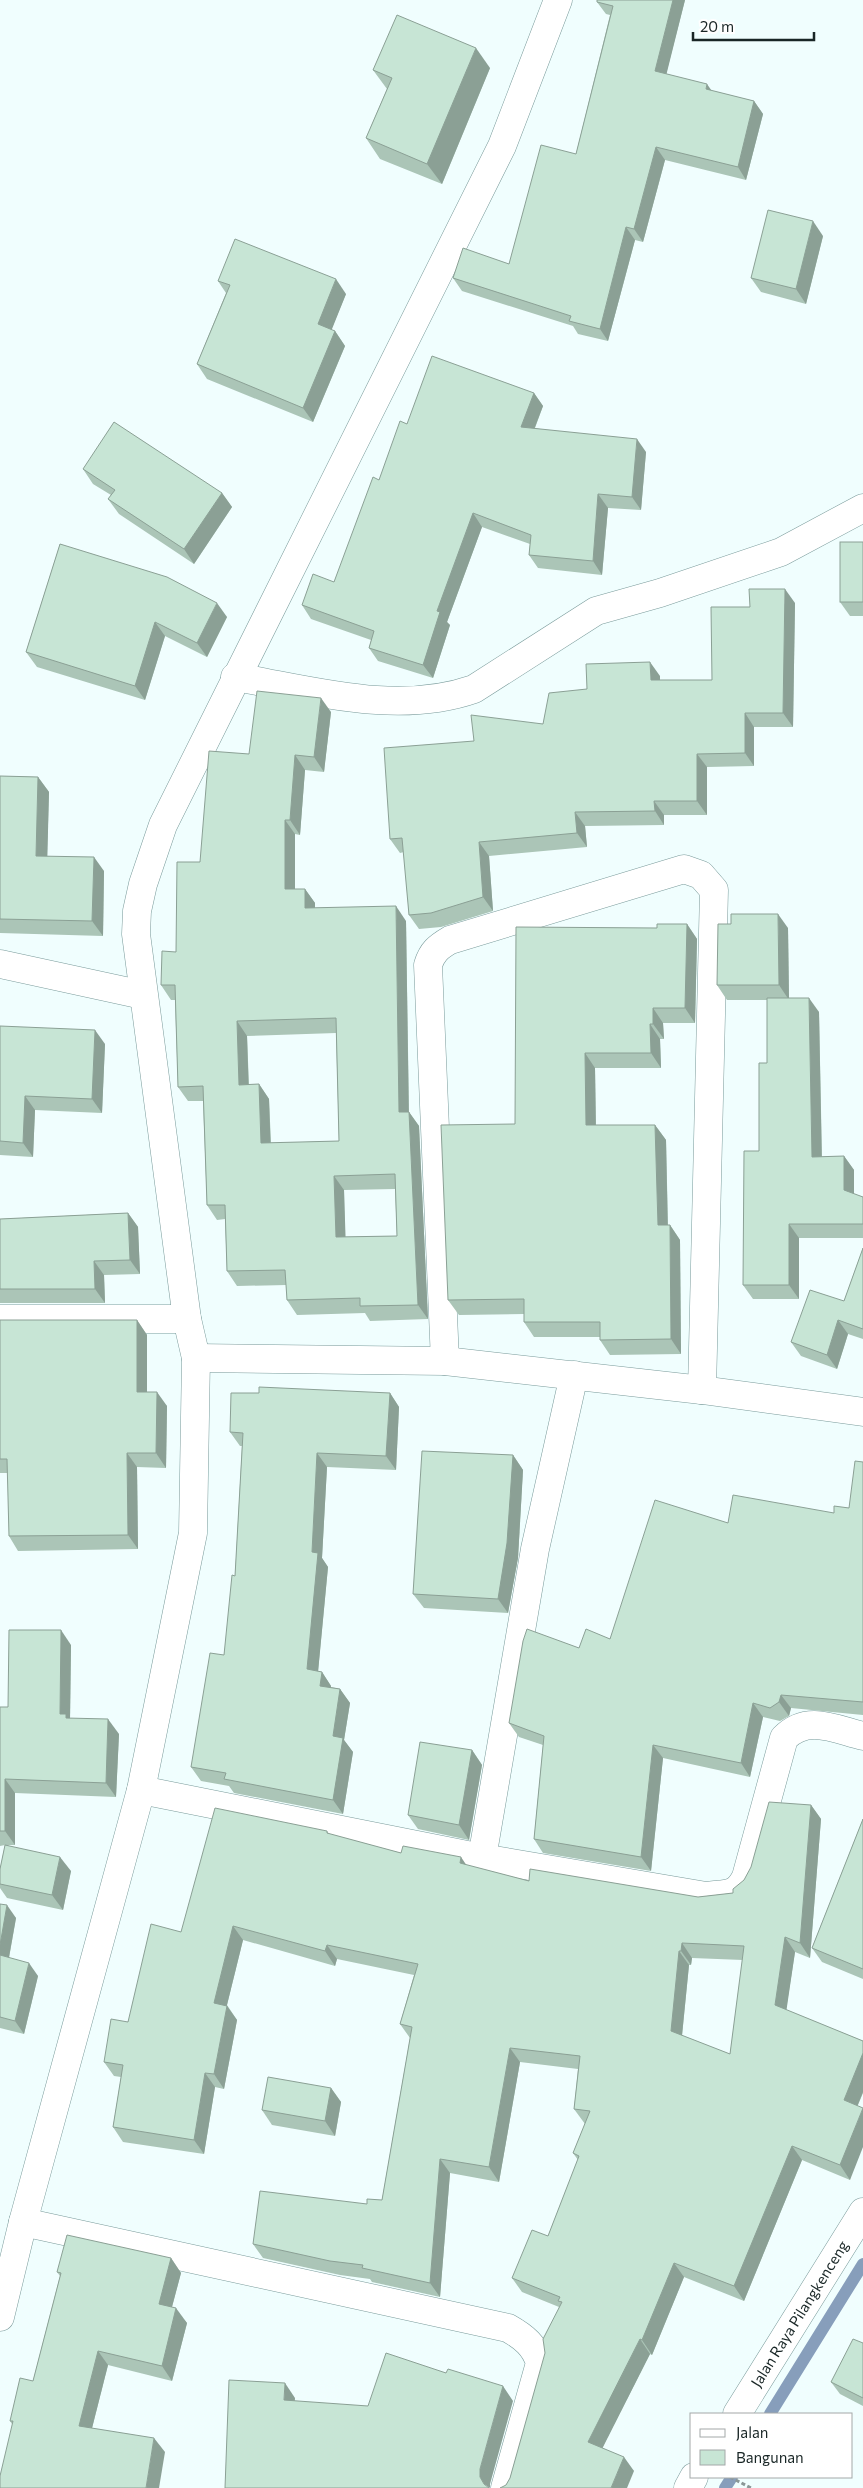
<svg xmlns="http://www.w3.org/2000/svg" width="863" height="2488" viewBox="0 0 863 2488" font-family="Commissioner,sans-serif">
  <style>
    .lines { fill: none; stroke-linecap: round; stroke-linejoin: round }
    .stream { stroke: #879ebb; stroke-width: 12 }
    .street-casing { stroke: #7a9b9b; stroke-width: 29 }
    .secondary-casing { stroke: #7a9b9b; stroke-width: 29 }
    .path { stroke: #8a9797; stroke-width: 3; stroke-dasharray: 4 2.5; stroke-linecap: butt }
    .street { stroke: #fff; stroke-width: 28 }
    .secondary { stroke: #fff; stroke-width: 28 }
    .wall { fill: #abc5b7; fill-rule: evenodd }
    .shaded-wall { fill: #8ba095 }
    .building { fill: #c7e5d5; stroke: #8ba095; fill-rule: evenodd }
    .labels { text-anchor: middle; stroke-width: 5; stroke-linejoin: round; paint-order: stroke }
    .street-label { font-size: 15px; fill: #192626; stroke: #fff }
  </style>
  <rect width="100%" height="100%" fill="#f0fefe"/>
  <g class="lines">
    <g class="stream">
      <path d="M770,2414l93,-150"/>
      <path d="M725,2488l7,-11"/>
    </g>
    <g class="street-casing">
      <g id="street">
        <path d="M235,677c77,13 162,39 239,12l122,-78 64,-18 121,-41 82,-44"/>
        <path d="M0,964l143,31"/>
        <path d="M0,1319h187"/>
        <path d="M196,1358l249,3 257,29 161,22"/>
        <path d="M445,1361l-17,-396c4,-13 10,-18 22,-25l234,-71 17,6 13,15 -12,500"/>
        <path d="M141,1790l341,68 224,38c21,-3 30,1 40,-19l38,-139c23,-24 51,-9 79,-2"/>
        <path d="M482,1858l53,-309 39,-174"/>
        <path d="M23,2222l485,106c16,9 27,18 32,35l-35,125"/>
        <path d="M0,2317l23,-95 118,-432 52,-257 3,-175 -9,-39 -51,-385 1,-23 6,-27 20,-59 339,-679 56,-146"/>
      </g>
    </g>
    <g class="secondary-casing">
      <g id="secondary">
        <path d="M737,2414l126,-202"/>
        <path d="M688,2488l6,-11"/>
      </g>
    </g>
    <path class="path" d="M730,2477l21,11"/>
    <use href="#street" class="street"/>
    <use href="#secondary" class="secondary"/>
  </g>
  <g class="wall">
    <path d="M685,0l-19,74 46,17 42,10 9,13 -17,66 -81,-20 -22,82 -8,-2 -27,101 -30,-7 -5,-8 -111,-35 -9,-13 56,-14 67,-110 34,-139 -4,-1 -9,-12z"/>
    <path d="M490,68l-48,116 -62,-25 -14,-21 21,-49 -14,-19z"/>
    <path d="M823,236l-17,68 -45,-12 -10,-14z"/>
    <path d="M218,281l128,13 -15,36 4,1 10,15 -32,76 -106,-43 -10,-15 29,-71z"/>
    <path d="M534,393l9,13 -8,22 111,24 -5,58 -33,-2 -6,67 -64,-7 -9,-13 1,-11 -48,-17 -35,95 3,3 -17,53 -55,-17 -9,-13 2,-8 -60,-21 -9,-14 32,-23 45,-102 28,-56z"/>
    <path d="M83,469l139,24 10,14 -38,57 -75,-50 -11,-15 3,-4 -18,-11z"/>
    <path d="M863,542v74h-13l-10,-14z"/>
    <path d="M60,544l167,73 -20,40 -42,-21 -20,64 -108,-33 -11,-15z"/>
    <path d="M795,603l-2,124h-39v39l-47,1v48h-43v10l-79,1 2,21 -98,9 4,55 -52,16 -22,2 -10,-14 -5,-63 -4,1 -10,-14 84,-98 69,-17 44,-35 73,-13v4h52l38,-73z"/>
    <path d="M331,712l-7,60 -19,-2 -5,65 -5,-1v55h10l10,14v5l91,13 3,191 10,14 9,193 -58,2 -5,-8 -68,2 -10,-15 -1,-15 -49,1 -10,-15 -2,-52 -8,1 -10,-15 -4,-104h-15l-10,-14 -3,-87h-4l-10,-15 15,-33 24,-90 49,-108zM336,1033l3,108 -68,2 -2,-44 -10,-15 -10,1 -2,-49zM395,1189l2,47 -52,1 -1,-47z"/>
    <path d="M0,776l38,1 11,15 -2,64 57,15 -1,65 -103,-3z"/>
    <path d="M687,924l10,15 -2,84h-32l1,16h-4l1,29h-66l1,57h59l11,15 2,85h2l10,15 1,114 -71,1 -10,-15v-3h-66l-10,-15v-8l-65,1 -11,-15 67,-176 142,-196z"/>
    <path d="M788,928l1,70 30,14 3,145 22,-1 10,14v24l9,3v41h-64v61h-46l-10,-14 16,-134 8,-88v-63h-40l-10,-15z"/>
    <path d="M0,1026l105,18 -3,69 -67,-3 -2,47 -33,-2z"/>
    <path d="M128,1213l10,14 2,47 -36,1 1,28h-105v-84z"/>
    <path d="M863,1248v91l-15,-5 -11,35 -36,-13 -10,-14 53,-41z"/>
    <path d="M0,1320h137l10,15v57l20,14 -1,62 -29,-1 1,82 -120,2 -9,-15 -1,-63h-8z"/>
    <path d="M390,1393l9,14 -3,63 -69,-3 -5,91 6,9 -10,104 4,1 9,14v1l9,2 10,14 -6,37 9,12 -10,62 -109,-21 -5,-7 -28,-5 -10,-14 33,-112 11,-79 7,-130h-2l-10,-14z"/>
    <path d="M513,1455l10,15 -5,88 -10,55 -84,-5 -11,-14z"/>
    <path d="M863,1462v253l-72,-7 -2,8 -9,5 -17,-4 -13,60 -87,-19 -12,113 -108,-18 -9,-14 9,-94 -24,-8 -10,-14 70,-75 31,-9 118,-116 106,-10 15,-5z"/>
    <path d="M71,1645l-1,73 49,16 -3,63 -101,-4v52h-8l64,26 -8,39 -56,-12 -7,-10v-19l5,-24 -5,1v-139h8z"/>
    <path d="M472,1750l10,15 -13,75 -51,-11 -10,-14z"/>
    <path d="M811,1805l10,14 -11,139 -15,-6 -9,58 77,31v52l-5,12 -8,75 -48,-20 -58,141 -60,-24 -32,78 -2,-1 -48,94 32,23 -128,14 4,-7 49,-171 -37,-15 -10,-14 36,-42 30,-76 -5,-7 12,-29 -11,-15 4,-40 -58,-7 -21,120 -49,-9 -10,124 -68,-15 -2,-3 -30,-4 -77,-17 -10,-14 114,-40 15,-4 28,-162 -10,-14 14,-49 -77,-16 -2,7 -92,-26 -16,65 10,15 -13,69 -9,-2 -11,67 -81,-12 -10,-15 8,-50 -7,-1 -10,-14 77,-130 146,-101 2,3 72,19 65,12 63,16 169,16 35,-4zM692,1958l51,2 -13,94 -48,-18 7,-71h2z"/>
    <path d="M863,1819v160l-41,-17 -10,-14z"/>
    <path d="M0,1904l16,14 -7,40 29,18 -14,58 -24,-6z"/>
    <path d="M331,2088l10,14 -6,34 -63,-11 -10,-15z"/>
    <path d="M171,2258l10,15 -9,34 15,16 -15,58 -64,-16 -16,63 73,24 -153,-28 -2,-3 23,-40 27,-105 -3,-4z"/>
    <path d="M863,2343v63l-23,-12 -9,-12z"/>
  </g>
  <g class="shaded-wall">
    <path d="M673,0h12l-21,84 -9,-13z"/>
    <path d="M476,48l14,20 -48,116 -15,-20z"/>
    <path d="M707,84l9,13 -10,-8z"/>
    <path d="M754,101l9,13 -17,66 -8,-13z"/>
    <path d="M656,147l9,13 -22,82 -9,-13z"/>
    <path d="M813,221l10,15 -17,68 -10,-15z"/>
    <path d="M626,227l9,13 -27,101 -8,-12z"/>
    <path d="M336,279l10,15 -18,45 -10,-15z"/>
    <path d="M335,331l10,15 -32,76 -10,-14z"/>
    <path d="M534,393l9,13 -13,34 -9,-13z"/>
    <path d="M637,439l9,13 -5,58 -9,-13z"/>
    <path d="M222,493l10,14 -38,57 -10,-15z"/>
    <path d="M598,494l10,14 -6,67 -9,-14z"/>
    <path d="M473,513l9,14 -35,95 3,3 -17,53 -10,-13 14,-54z"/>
    <path d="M785,589l10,14 -2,124 -10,-14z"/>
    <path d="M217,603l10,14 -20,40 -10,-14z"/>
    <path d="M155,622l10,14 -20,64 -10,-14z"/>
    <path d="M650,662l10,14v18l-9,-14z"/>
    <path d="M321,698l10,14 -7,60 -10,-15z"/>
    <path d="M745,713l9,14v39l-9,-13z"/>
    <path d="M697,754l10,13v48l-10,-14z"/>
    <path d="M295,755l10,15 -5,65 -10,-15z"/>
    <path d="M38,777l11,15 -2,78 -11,-14z"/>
    <path d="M654,801l10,14v10l-9,-14z"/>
    <path d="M575,812l10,14 2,21 -10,-14z"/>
    <path d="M285,820l10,14v69l-10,-14z"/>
    <path d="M479,842l10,14 4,55 -10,-14z"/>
    <path d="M94,857l10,14 -1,65 -11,-15z"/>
    <path d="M305,889l10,14v20l-10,-15z"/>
    <path d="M396,906l10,15 3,206 -10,-15z"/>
    <path d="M778,914l10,14 1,72 -10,-15z"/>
    <path d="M687,924l10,15 -2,84 -10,-15z"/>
    <path d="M809,998l10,14 3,159 -10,-14z"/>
    <path d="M653,1008l10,15 1,16 -11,-15z"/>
    <path d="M237,1021l10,15 2,63 -10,-14z"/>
    <path d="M650,1024l10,15 1,29 -10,-15z"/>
    <path d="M95,1030l10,14 -3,69 -10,-14z"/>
    <path d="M585,1053l10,15 1,72 -10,-15z"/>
    <path d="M259,1084l10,15 2,58 -10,-14z"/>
    <path d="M25,1096l10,14 -2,47 -10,-14z"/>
    <path d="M409,1112l10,14 9,193 -10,-14z"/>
    <path d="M655,1125l11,15 2,100 -10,-15z"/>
    <path d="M844,1156l10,14v34l-10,-14z"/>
    <path d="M334,1176l10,14 2,61 -10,-14z"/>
    <path d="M128,1213l10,14 2,47 -10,-14z"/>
    <path d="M789,1224l10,14v61l-10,-14z"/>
    <path d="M670,1225l10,15 1,114 -10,-15z"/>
    <path d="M94,1261l10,14 1,28 -10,-14z"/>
    <path d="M137,1320l10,15v71l-10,-14z"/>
    <path d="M838,1320l10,14 -11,35 -10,-14z"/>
    <path d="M157,1392l10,14 -1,62 -10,-15z"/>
    <path d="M390,1393l9,14 -3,63 -10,-14z"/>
    <path d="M127,1453l10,14 1,82 -10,-14z"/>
    <path d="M317,1453l10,14 -5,91 6,9 -11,116 -10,-14 5,-117z"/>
    <path d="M513,1455l10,15 -5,88 -10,55 -10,-14z"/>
    <path d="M61,1630l10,15 -1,75 -10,-6z"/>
    <path d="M322,1672l9,14 -2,14 -9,-14z"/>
    <path d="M340,1689l10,14 -6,37 9,12 -10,62 -10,-14v-64z"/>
    <path d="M781,1695l10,13 -2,8 -10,-14z"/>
    <path d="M753,1703l10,14 -13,60 -9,-14z"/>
    <path d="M108,1719l11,15 -3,63 -10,-14z"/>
    <path d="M653,1745l10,13 -12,113 -10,-14z"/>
    <path d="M472,1750l10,15 -13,75 -10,-15z"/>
    <path d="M5,1779l10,14v52l-10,-14z"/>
    <path d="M811,1805l10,14 -11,139 -10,-15z"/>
    <path d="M60,1857l11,14 -8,39 -11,-15z"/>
    <path d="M461,1857l10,15 -11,-9z"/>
    <path d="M7,1905l9,13 -9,50 -7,-10v-13z"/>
    <path d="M233,1926l10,14 -19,77 -10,-14z"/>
    <path d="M785,1937l10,15 -10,68 -10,-15z"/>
    <path d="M682,1943l10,15 -1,7 -10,-14z"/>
    <path d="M327,1945l10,14 -2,7 -10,-15z"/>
    <path d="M679,1951l10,14 -8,80 -10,-14z"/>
    <path d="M29,1963l9,13 -14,58 -9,-13z"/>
    <path d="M227,2006l10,14 -13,69 -10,-15z"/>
    <path d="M510,2048l10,14 -21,120 -10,-15z"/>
    <path d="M863,2053v39l-9,22 -10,-14z"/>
    <path d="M205,2073l10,14 -11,67 -10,-14z"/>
    <path d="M331,2088l10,14 -6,34 -10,-15z"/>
    <path d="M863,2108v39l-13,33 -10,-15z"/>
    <path d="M792,2146l10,14 -58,141 -10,-15z"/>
    <path d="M440,2159l10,14 -10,124 -10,-14z"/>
    <path d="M171,2258l10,15 -12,45 -10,-14z"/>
    <path d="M674,2263l10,14 -32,78 -10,-15z"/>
    <path d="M176,2308l11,15 -15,58 -10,-15z"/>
    <path d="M640,2339l10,15 -52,103 -10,-15z"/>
    <path d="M98,2351l10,14 -19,75 -10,-14z"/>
    <path d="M285,2383l10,15 -1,17 -10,-15z"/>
    <path d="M503,2386l10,15 -23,83v4l-6,-4 -4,-7v-8z"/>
    <path d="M154,2438l11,14 -6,36h-13z"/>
    <path d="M624,2457l10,14 -7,17h-16z"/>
  </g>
  <g class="building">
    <path d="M597,0h76l-18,71 52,13 -1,5 48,12 -16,66 -82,-20 -22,82 -8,-2 -26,102 -31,-8 2,-5 -118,-38 10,-30 46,16 32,-119 35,9 37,-148 -16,-4z"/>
    <path d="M397,15l79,33 -49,116 -61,-26 26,-60 -19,-8z"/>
    <path d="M768,210l45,11 -17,68 -45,-11z"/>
    <path d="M235,239l101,40 -18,45 17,7 -32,77 -106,-44 33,-79 -12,-4z"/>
    <path d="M432,356l102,37 -13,34 116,12 -5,58 -34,-3 -5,67 -64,-6 2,-20 -58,-22 -36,98 3,1 -17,53 -54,-17 5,-17 -72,-26 11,-31 21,8 39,-105 6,3 21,-59 7,3z"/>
    <path d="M114,422l108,71 -38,56 -76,-50 7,-9 -32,-21z"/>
    <rect x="840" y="542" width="23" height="60"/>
    <path d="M60,544l107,33 50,26 -20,40 -42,-21 -20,64 -109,-34z"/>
    <path d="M749,589h36l-2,124h-38v40l-48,1v47h-43l1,10 -80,1 2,21 -98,9 4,55 -52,16 -22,2 -7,-77 -12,1 -6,-91 90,-7 -3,-26 72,9 6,-31 38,-4 -1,-25 64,-2 1,18h61l-1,-73h39z"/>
    <path d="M257,691l64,7 -7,59 -19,-2 -5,65h-5v69h20v19l91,-2 3,206h10l9,193 -58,1v-8l-73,2 -2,-30 -58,1 -2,-66h-18l-4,-119 -25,1 -3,-102h-14l1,-34 14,1 1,-90h23l9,-111 40,3zM336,1018l3,123 -78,2 -2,-59 -20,1 -2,-64zM395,1174l2,62 -61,1 -2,-61z"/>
    <path d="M0,776l38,1 -2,79 58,1 -2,64 -92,-2z"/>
    <path d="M731,914h47l1,71h-62l1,-61h13z"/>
    <path d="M657,924h30l-2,84h-32v16h-3l1,29h-66l1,72h69l3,100h12l1,114 -71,1v-18h-76v-23l-76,1 -7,-175 74,-1 1,-197 141,1z"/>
    <path d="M767,998h42l3,159 32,-1v34l19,7v27h-74v61h-46l1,-134h15v-88h8z"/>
    <path d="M0,1026l95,4 -3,69 -67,-3 -2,47 -23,-2z"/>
    <path d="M128,1213l2,47 -36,1 1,28h-95v-70z"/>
    <path d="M863,1248v81l-25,-9 -11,35 -36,-13 19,-52 34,11z"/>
    <path d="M0,1320h137v72h20l-1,61h-29l1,82 -119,1 -2,-77h-7z"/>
    <path d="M259,1387l131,6 -4,63 -69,-3 -5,99 6,1 -11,116 15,3 -2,14 20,3 -7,47 10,2 -10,62 -109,-21 2,-6 -35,-6 19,-114 14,2 8,-80 3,1 8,-143 -13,-1 1,-39h28z"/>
    <path d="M422,1451l91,4 -6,88 -9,56 -85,-5z"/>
    <path d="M855,1461l8,1v240l-82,-7 -2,7 -9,6 -17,-5 -12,60 -88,-18 -12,112 -107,-18 10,-103 -35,-13 14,-82 4,-12 52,19 7,-19 24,10 45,-139 73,23 5,-28 101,18v-7l15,2z"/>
    <path d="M9,1630h52l-1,84h6v4l42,1 -2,64 -101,-4v52h-5v-124h8z"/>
    <path d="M420,1742l52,8 -13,75 -51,-10z"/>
    <path d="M769,1802l42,3 -11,138 -15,-6 -10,68 88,36v12l-19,47 19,8 -23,57 -48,-19 -58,140 -60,-23 -32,77 -2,-1 -52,103 36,15 -13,31h-111l6,-3 4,-7 35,-125 -2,-14 19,-37 -4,-1 2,-4 -48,-19 20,-48 16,6 31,-80 -6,-3 17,-42 -16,-2 6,-53 -70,-8 -21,119 -49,-8 -10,124 -68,-15 1,-3 -33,-4 -77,-17 7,-53 107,13v-5l15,1 30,-173 -12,-3 18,-60 -91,-19 -2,6 -92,-25 -19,77 13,3 -13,68 -9,-1 -11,67 -81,-13 10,-62 -19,-3 7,-43 17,3 23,-98 30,8 34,-124 112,23v2l74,20 2,-7 58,11 -1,6 69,18 1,-12 168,28 35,-4v-4l11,-9 7,-13zM682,1943l62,3 -14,108 -59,-23 8,-80h2z"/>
    <path d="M863,1819v150l-51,-21z"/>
    <path d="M5,1845l55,12 -8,38 -52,-11v-15z"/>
    <path d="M0,1904l7,1 -7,40z"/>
    <path d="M0,1955l29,8 -14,58 -15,-4z"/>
    <path d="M268,2077l63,11 -6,33 -63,-11z"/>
    <path d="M67,2235l104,23 -12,46 17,4 -14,58 -64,-15 -19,75 75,12 -8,50h-146v-12l13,-55h-3l10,-43 13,3 28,-108 -4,-1z"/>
    <path d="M853,2339l10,4v55l-32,-16z"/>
    <path d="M386,2353l60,20 2,-4 55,17 -23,83v8l4,7 5,4h-264l4,-108 56,3 -1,17 84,6z"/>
  </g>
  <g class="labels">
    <g class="street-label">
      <text transform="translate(800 2314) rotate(-58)" y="5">Jalan Raya Pilangkenceng</text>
    </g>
  </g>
  <rect x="690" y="2413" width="162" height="65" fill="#ffffff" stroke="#a3a8a8"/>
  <rect x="700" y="2429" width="25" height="8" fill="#ffffff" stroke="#a3a8a8"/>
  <text x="736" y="2438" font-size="15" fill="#192626">Jalan</text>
  <rect x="700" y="2450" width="25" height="15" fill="#c7e5d5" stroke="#a3a8a8"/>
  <text x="736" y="2463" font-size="15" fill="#192626">Bangunan</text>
  <path d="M693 32v8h121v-8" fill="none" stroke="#192626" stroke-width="2.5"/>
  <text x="700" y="32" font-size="15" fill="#192626" stroke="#ffffff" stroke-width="4" paint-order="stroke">20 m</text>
</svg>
